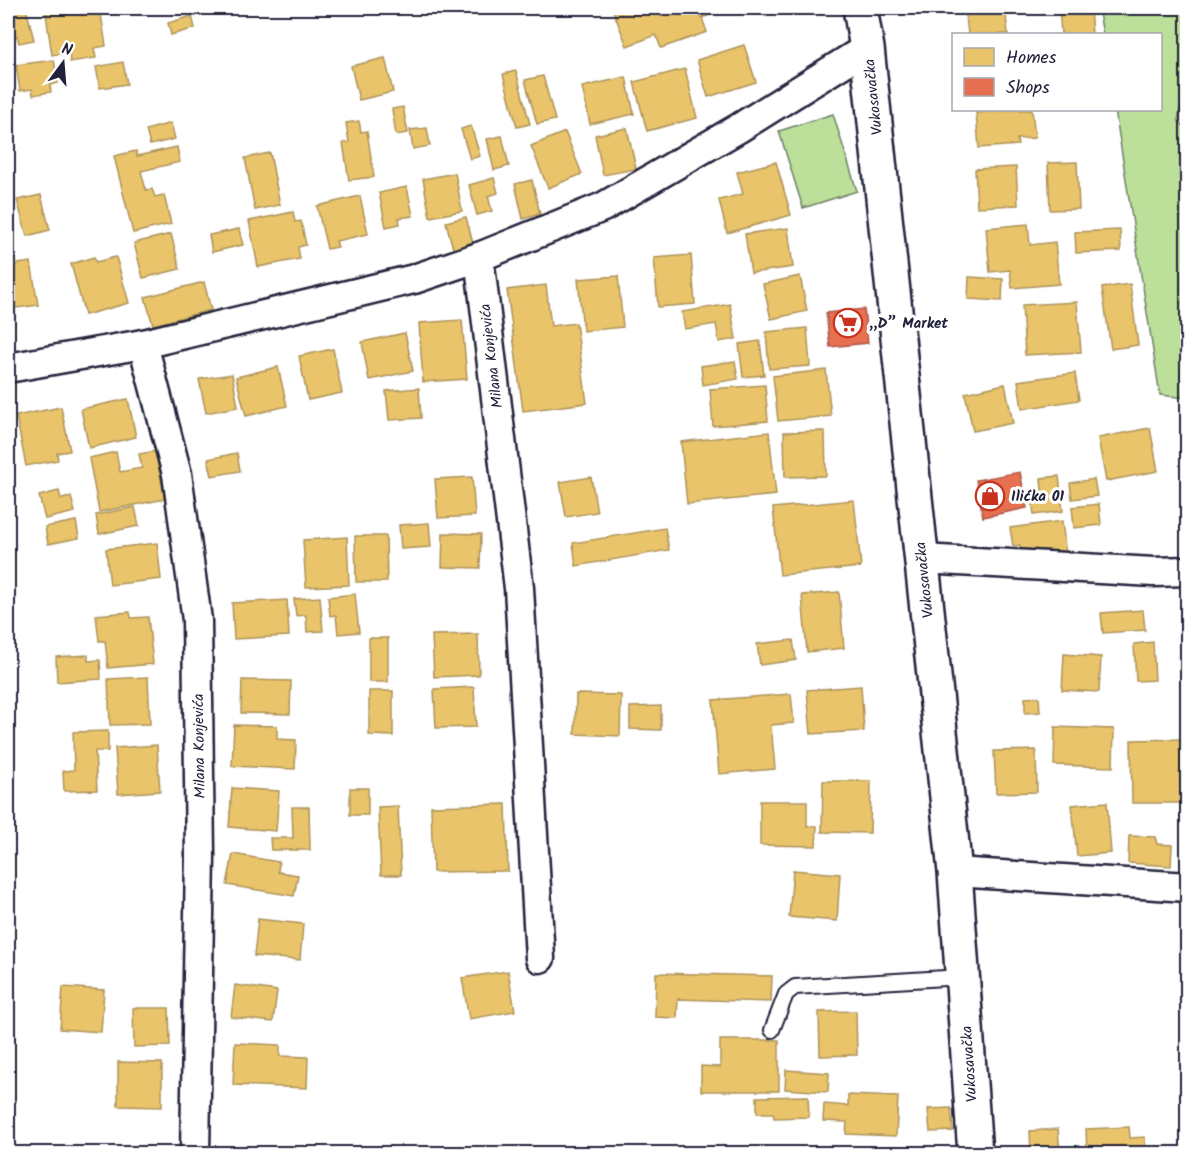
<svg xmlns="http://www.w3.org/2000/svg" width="1195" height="1161" viewBox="0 0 1195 1161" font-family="Kalam,sans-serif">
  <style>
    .built { fill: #f3e6db }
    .green { fill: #bcdf99; stroke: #6f806a; stroke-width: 1.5 }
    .homes { fill: #e9c46a; stroke: #ad935c; stroke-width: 1.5 }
    .shops { fill: #e76f51; stroke: #ac584a; stroke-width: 1.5 }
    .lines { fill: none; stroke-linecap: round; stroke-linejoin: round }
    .service-casing { stroke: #22223b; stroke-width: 18 }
    .minor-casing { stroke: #22223b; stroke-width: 33 }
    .secondary-casing { stroke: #22223b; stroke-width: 38 }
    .service { stroke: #fff; stroke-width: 14 }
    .minor { stroke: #fff; stroke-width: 28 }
    .secondary { stroke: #fff; stroke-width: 33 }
    .labels { text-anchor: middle; stroke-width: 6; stroke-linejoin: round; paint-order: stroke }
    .street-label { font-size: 15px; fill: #22223b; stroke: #fff }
    .poi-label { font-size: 15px; font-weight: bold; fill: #22223b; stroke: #fff; text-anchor: start }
  </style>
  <rect width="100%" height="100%" fill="#fff"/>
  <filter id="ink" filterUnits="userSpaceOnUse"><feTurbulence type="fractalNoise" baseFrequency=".0167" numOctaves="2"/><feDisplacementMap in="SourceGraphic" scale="12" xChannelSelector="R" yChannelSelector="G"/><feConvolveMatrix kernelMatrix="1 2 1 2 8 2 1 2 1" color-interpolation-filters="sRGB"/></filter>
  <g filter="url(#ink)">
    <path class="built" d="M1187,80v51l-9,-10z"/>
    <g class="green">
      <path d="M1098,8h89v72l-9,40 10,11 -1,267 -27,-3 -45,-285h45v-76h-57z"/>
      <path d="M833,114l24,77 -54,17 -24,-77z"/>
    </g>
    <g class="homes">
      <path d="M8,8h18l8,32 -15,3 -2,-7 -9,2z"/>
      <path d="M45,8h55l6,38 -12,2 2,10 -26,4 -1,-10 -17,3z"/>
      <path d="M612,8h96l2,7 -8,3 5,14 -46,16 -5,-13 -29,11z"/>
      <path d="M965,8h40l3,26h-40z"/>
      <path d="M1059,8h31l2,26h-31z"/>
      <path d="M192,16l3,12 -24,7 -3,-12z"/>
      <path d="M744,45l12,37 -48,15 -11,-37z"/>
      <path d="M385,58l8,34 -34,8 -8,-34z"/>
      <path d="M54,60l4,23 -8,2 1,7 -18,3 -1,-6 -12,2 -4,-26z"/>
      <path d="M123,62l4,22 -27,4 -4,-21z"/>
      <path d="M685,69l12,49 -50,13 -13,-49z"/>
      <path d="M516,71l14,53 -13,3 -14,-53z"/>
      <path d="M543,76l12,44 -18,4 -12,-44z"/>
      <path d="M626,77l8,37 -44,10 -8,-37z"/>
      <path d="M403,107l5,26 -12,2 -4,-26z"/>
      <path d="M1010,110h22l3,28 -18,1 1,6 -39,3 -3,-35z"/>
      <path d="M359,121l2,11 6,-1 7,46 -25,3 -6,-37 6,-1 -3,-19z"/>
      <path d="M171,123l4,16 -25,6 -4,-15z"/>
      <path d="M471,126l9,30 -10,3 -9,-30z"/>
      <path d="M427,128l3,18 -17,3 -3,-19z"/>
      <path d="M627,128l9,41 -33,6 -8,-40z"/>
      <path d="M565,132l17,42 -34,14 -17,-42z"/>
      <path d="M502,136l7,30 -15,4 -7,-31z"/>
      <path d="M177,147l3,15 -39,9 5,19 6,-1 3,8 9,-2 7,29 -38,9 -19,-77 22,-5 1,5z"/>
      <path d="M270,153l10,52 -25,5 -10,-52z"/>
      <path d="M776,162l15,53 -64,18 -8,-33 24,-6 -6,-22z"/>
      <path d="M1077,162l2,47 -29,1 -2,-47z"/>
      <path d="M1016,167l2,38 -41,2 -2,-38z"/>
      <path d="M455,173l7,38 -32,6 -7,-38z"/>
      <path d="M494,178l4,15 -10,3 4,15 -15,4 -8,-30z"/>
      <path d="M532,180l8,34 -17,5 -8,-35z"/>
      <path d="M407,187l6,29 -14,2 1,6 -14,3 -7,-34z"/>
      <path d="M41,195l9,35 -23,6 -10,-36z"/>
      <path d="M360,196l8,38 -32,7 2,6 -11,2 -10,-43z"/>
      <path d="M293,212l2,10 6,-1 5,24 -8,2 2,12 -42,8 -9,-46z"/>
      <path d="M466,217l9,34 -20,5 -9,-34z"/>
      <path d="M1028,224l2,21 25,-3 4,42 -47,4 -2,-18 -20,2 -4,-44z"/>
      <path d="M788,228l5,39 -42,6 -6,-39z"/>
      <path d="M239,229l4,16 -31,7 -3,-17z"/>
      <path d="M1120,230l1,21 -45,2 -1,-21z"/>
      <path d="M171,234l9,35 -37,9 -9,-35z"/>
      <path d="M691,255l4,49 -37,3 -4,-49z"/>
      <path d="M8,257l2,8 21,-3 7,43 -30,4z"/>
      <path d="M94,257l2,5 20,-5 13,46 -44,12 -14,-51z"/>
      <path d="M618,276l5,51 -40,4 -5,-52z"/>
      <path d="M800,276l7,35 -36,8 -8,-35z"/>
      <path d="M969,277l34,2 -1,22 -34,-2z"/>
      <path d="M204,282l7,28 -58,15 -8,-28z"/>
      <path d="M1130,284l8,61 -27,4 -9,-61z"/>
      <path d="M546,285l5,41 25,-3 11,80 -64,8 -16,-121z"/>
      <path d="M1077,302l4,50 -56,3 -3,-50z"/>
      <path d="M730,304l6,35 -17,3 -3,-18 -31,5 -3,-17z"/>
      <path d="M462,320l5,59 -44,3 -4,-59z"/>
      <path d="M807,328l3,38 -41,3 -3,-37z"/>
      <path d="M405,333l8,38 -44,9 -7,-38z"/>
      <path d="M760,341l4,34 -21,2 -4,-33z"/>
      <path d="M333,349l9,44 -34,7 -9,-44z"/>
      <path d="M735,361l3,18 -35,6 -2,-19z"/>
      <path d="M278,367l9,39 -41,10 -10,-39z"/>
      <path d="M826,370l5,46 -53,5 -5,-45z"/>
      <path d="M1075,373l4,27 -57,9 -4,-28z"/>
      <path d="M232,374l6,33 -32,6 -7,-34z"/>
      <path d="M1005,384l8,39 -40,8 -8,-38z"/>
      <path d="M765,385l3,36 -55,5 -3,-37z"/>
      <path d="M419,388l2,30 -32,2 -3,-29z"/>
      <path d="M128,399l8,38 -47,11 -8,-39z"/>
      <path d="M61,407l9,44 -13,2 1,7 -32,6 -10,-50z"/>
      <path d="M1150,428l8,43 -52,10 -8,-43z"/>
      <path d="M825,431l1,45 -41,1 -1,-45z"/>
      <path d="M769,432l7,63 -89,9 -6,-62z"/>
      <path d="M155,451l10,48 -66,13 -10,-54 27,-6 4,20 22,-4 -3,-14z"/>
      <path d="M237,453l3,18 -28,5 -4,-17z"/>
      <path d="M1059,476l4,35 -29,4 -3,-24 11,-1 -1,-12z"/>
      <path d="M472,477l3,39 -37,2 -3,-39z"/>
      <path d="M591,477l6,35 -31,5 -6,-35z"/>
      <path d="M1094,479l3,17 -25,3 -2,-16z"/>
      <path d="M59,491l2,8 10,-2 4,15 -30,7 -6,-23z"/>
      <path d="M854,500l7,67 -81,8 -7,-67z"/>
      <path d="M1099,504l2,21 -27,3 -2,-21z"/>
      <path d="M135,507l4,19 -40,8 -3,-19z"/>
      <path d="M76,521l3,17 -31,6 -3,-17z"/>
      <path d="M1062,521l4,34 -44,5 -2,-15 -7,1 -3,-18z"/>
      <path d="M429,523l2,24 -30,2 -2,-24z"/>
      <path d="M665,528l4,22 -93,16 -3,-23z"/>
      <path d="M443,533l38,1 -1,34 -38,-1z"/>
      <path d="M355,536h31l1,46h-31z"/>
      <path d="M347,537l2,48 -43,2 -3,-47z"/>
      <path d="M157,543l4,36 -51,6 -4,-36z"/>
      <path d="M839,592l5,56 -37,4 -5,-57z"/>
      <path d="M355,594l4,38 -21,2 -2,-19 -6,1 -2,-19z"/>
      <path d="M320,597l3,34 -16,1 -1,-17 -10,1 -2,-17z"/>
      <path d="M287,600l2,36 -55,3 -2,-36z"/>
      <path d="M1143,610l2,20 -42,3 -2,-20z"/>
      <path d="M130,612l1,6 17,-1 5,47 -45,4 -3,-27h-6l-3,-26z"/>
      <path d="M478,634l1,41 -45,2 -2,-42z"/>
      <rect x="369" y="638" width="19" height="44"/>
      <path d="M793,640l3,20 -36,5 -3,-21z"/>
      <path d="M1153,642l2,38 -19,1 -2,-37z"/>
      <path d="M1064,654l37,3 -2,35 -37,-2z"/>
      <path d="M88,655v6l12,-1 1,19 -44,3 -1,-25z"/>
      <path d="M148,677l2,47 -40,1 -2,-46z"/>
      <path d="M242,680l49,1 -1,33 -49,-1z"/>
      <path d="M861,686l3,45 -53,3 -4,-44z"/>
      <path d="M474,687l2,40 -40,1 -2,-39z"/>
      <path d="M369,691h24v45l-24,-1z"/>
      <path d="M576,694l45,1 -1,41 -45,-2z"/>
      <path d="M791,694l3,29 -23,2 4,44 -56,5 -6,-74z"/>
      <path d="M1039,697l1,15 -15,1v-15z"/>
      <path d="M661,706v24l-31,-1v-22z"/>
      <path d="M234,725l43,1v13l19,1 -1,29 -63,-3z"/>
      <path d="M1055,727l59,2 -1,38 -59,-2z"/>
      <path d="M108,731v20h-13l2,39 -33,1 -1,-20 11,-1 -1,-38z"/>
      <path d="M1188,739v64h-56l-1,-63z"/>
      <path d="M157,745l3,46 -42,3 -3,-46z"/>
      <path d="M1036,750l1,42 -41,1 -2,-42z"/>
      <path d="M823,781h48l-1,52 -48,-1z"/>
      <path d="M232,788l47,3 -3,40 -47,-4z"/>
      <rect x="350" y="788" width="18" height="27"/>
      <path d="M760,801h47v25h10l-1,20 -56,-1z"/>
      <path d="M1107,802l4,51 -34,3 -5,-51z"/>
      <path d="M506,804l2,67 -75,1 -2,-66z"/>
      <path d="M398,806l3,69h-20l-3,-68z"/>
      <path d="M292,807h17l1,43h-39l-1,-12h23z"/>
      <path d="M1129,836l26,1 2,7 15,1 -1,21 -43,-3z"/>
      <path d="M233,854l46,8 -1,10 20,3 -4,21 -67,-11z"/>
      <path d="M793,870l47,4 -3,47 -48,-4z"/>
      <path d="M258,919l45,5 -3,36 -46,-4z"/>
      <path d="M508,971l7,40 -46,8 -7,-41z"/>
      <path d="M656,973l116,3 -1,26 -93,-3 -1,19 -22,-1z"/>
      <path d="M235,985l42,6 -4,31 -42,-5z"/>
      <path d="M63,987l41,3 -3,42 -41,-3z"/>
      <path d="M133,1008h36l1,38 -36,1z"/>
      <path d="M856,1011l1,44 -37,1 -1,-44z"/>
      <path d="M720,1040h59v51h-78v-25l19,1z"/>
      <path d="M235,1043l45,2v11l28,1 -1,31 -74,-3z"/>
      <path d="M118,1062l44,1v44l-44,-1z"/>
      <path d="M786,1070l43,3 -1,19 -43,-3z"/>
      <path d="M848,1095l50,2 -2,39 -50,-2 1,-12 -24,-1 1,-17 24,2z"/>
      <path d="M808,1096l1,21 -35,1 -1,-5h-16v-16z"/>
      <path d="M951,1108l2,23 -23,1 -2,-23z"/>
      <path d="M1129,1127l1,11 15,-1 1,17h-59l-1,-25z"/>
      <path d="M1058,1129l2,25h-29l-1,-23z"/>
    </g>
    <g class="shops">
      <path d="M864,309l4,34 -38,4 -4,-34z"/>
      <path d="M1020,472l7,36 -44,9 -7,-37z"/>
    </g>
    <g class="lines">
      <g class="service-casing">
        <path id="service" d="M772,1030l14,-36 9,-7 167,-10"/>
      </g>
      <g class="minor-casing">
        <g id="minor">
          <path d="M479,257l40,331 21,370"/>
          <path d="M143,344l34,130 20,146 3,236 -5,298"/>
          <path d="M8,368l135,-24 271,-65 65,-22 124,-50 136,-79 128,-80"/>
          <path d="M922,559l232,13 34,-1"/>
          <path d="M955,872l233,15"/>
        </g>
      </g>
      <g class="secondary-casing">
        <path id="secondary" d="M860,8l7,40 88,824 20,282"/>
      </g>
      <use href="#service" class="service"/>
      <use href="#minor" class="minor"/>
      <use href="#secondary" class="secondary"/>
    </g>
  </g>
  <defs>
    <g id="supermarket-ring" transform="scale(1.5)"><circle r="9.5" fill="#fff" stroke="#c8321e" stroke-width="1.5"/><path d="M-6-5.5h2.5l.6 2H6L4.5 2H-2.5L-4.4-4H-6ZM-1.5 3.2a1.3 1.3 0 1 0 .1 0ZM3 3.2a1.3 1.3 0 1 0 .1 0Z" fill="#c8321e"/></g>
    <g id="shop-ring" transform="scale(1.5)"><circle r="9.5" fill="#fff" stroke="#c8321e" stroke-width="1.5"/><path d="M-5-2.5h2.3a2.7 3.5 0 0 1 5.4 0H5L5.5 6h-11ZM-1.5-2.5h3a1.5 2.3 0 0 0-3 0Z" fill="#c8321e"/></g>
  </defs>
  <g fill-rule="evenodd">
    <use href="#supermarket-ring" x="848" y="323"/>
    <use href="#shop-ring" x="990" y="496"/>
  </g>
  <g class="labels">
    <g class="street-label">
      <text transform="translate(873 97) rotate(-96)" y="5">Vukosavačka</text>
      <text transform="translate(491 356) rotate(-97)" y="5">Milana Konjevića</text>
      <text transform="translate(924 580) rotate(-96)" y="5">Vukosavačka</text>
      <text transform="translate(199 746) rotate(-91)" y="5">Milana Konjevića</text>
      <text transform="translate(969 1064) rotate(-94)" y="5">Vukosavačka</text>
    </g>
    <g class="poi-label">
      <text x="869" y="328">„D” Market</text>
      <text x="1011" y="501">Ilićka 01</text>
    </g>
  </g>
  <rect width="1195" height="1161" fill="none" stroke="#fff" stroke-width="30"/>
  <rect x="15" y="15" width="1165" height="1131" fill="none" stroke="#22223b" stroke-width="2" filter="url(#ink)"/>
  <rect x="952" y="33" width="210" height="78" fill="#ffffff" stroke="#a7a7b1" stroke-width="1.5"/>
  <rect x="964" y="48" width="30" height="18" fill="#e9c46a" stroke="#a7a7b1" stroke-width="1.5"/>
  <text x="1006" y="63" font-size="18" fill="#22223b">Homes</text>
  <rect x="964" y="78" width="30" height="18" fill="#e76f51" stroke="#a7a7b1" stroke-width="1.5"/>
  <text x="1006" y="93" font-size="18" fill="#22223b">Shops</text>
  <g transform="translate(63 63) rotate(16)" stroke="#ffffff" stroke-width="4.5" paint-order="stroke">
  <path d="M0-4.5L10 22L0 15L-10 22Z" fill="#22223b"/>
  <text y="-9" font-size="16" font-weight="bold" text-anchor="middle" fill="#22223b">N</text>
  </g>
</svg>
